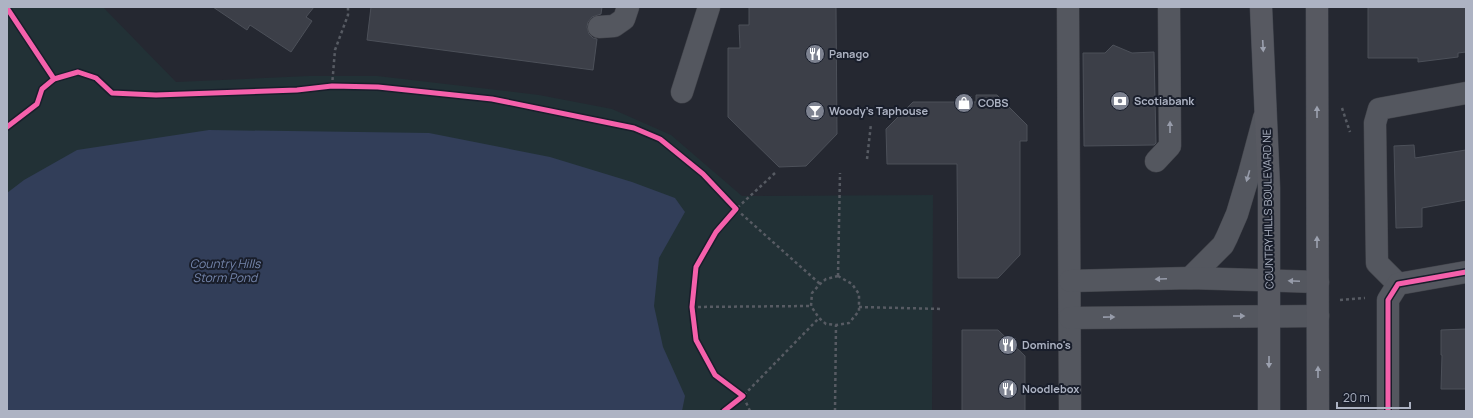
<svg xmlns="http://www.w3.org/2000/svg" width="1473" height="418" viewBox="0 0 1473 418" font-family="Manrope,sans-serif">
  <style>
    .green { fill: #223136 }
    .water { fill: #323e59 }
    .building { fill: #3c3f48; stroke: #4c5059 }
    .lines { fill: none; stroke-linecap: round; stroke-linejoin: round }
    .minor-casing { stroke: #41434a; stroke-width: 23 }
    .major-casing { stroke: #41454e; stroke-width: 23 }
    .path { stroke: #575b63; stroke-width: 2.5; stroke-dasharray: 3 3; stroke-linecap: butt }
    .minor { stroke: #54575f; stroke-width: 22 }
    .major { stroke: #575961; stroke-width: 22 }
    .cycleway-casing { stroke: #191e2b; stroke-width: 8 }
    .cycleway { stroke: #f560ab; stroke-width: 5 }
    .oneway { fill: #9ca1af }
    .oneway2 { fill: #979caa }
    .labels { text-anchor: middle; stroke-width: 4; stroke-linejoin: round; paint-order: stroke }
    .poi-label { font-size: 11px; font-weight: bold; fill: #adb3c3; stroke: #191e2b; text-anchor: start }
    .street-label { font-size: 11px; fill: #adb3c3; stroke: #191e2b }
    .water-label { font-size: 12px; font-style: italic; fill: #7586ac; stroke: #191e2b }
  </style>
  <rect width="100%" height="100%" fill="#252831"/>
  <path class="green" d="M7,7h96l73,75 133,-6h68l162,19 73,14 59,26 71,61 191,-1 -1,216h-925z"/>
  <path class="water" d="M209,130l220,3 121,24 82,25 43,16 10,14 -26,46 -5,48 9,41 22,49 -3,15h-675v-218l17,-13 53,-30z"/>
  <g class="building">
    <path d="M213,7h101l-8,10 6,4 -21,31 -41,-27 -3,5z"/>
    <path d="M371,7h231l-1,7 -9,3 -4,5 -1,5 2,7 4,4 4,1 -4,31 -226,-30z"/>
    <path d="M749,7h87l1,127 -31,32 -27,1 -51,-50v-69h12l-1,-23h10z"/>
    <path d="M1368,7h98v45l-8,1v4l-40,5v-4h-50z"/>
    <path d="M1113,45l19,8 22,-1 2,91 -2,2 -70,1 -1,-93h22z"/>
    <path d="M976,95h21l30,30v16h-7v114l-22,23h-40l-1,-114h-70l-1,-35 27,-27h63z"/>
    <path d="M1414,145l1,13 51,-8v50l-44,8v19l-26,1 -2,-82z"/>
    <path d="M1466,329v60h-25l1,-34h-1v-25z"/>
    <path d="M962,330h36l27,26v55h-63z"/>
  </g>
  <g class="lines">
    <g class="minor-casing">
      <g id="minor">
        <path d="M1068,7l2,404"/>
        <path d="M599,27l15,-1 10,-7 4,-12"/>
        <path d="M682,92l27,-85"/>
        <path d="M1156,161l14,-15 -1,-138"/>
        <path d="M1190,278l33,-33 4,-8 10,-23 12,-40 15,-56"/>
        <path d="M1070,281l120,-3 128,4"/>
        <path d="M1398,284l-21,-21 -2,-140 4,-14 87,-16"/>
        <path d="M1070,318l248,-2"/>
        <path d="M1388,411v-111l10,-16 68,-12"/>
      </g>
    </g>
    <g class="major-casing">
      <g id="major">
        <path d="M1261,7l8,181v223"/>
        <path d="M1317,7l1,404"/>
      </g>
    </g>
    <g class="path">
      <path d="M332,86l3,-36 13,-35v-8"/>
      <path d="M1342,108l8,24"/>
      <path d="M867,159l4,-35"/>
      <path d="M775,173l-39,36 84,75"/>
      <path d="M838,276l14,8 7,10v17l-10,12 -13,2 -10,-1 -7,-6 -8,-12 1,-13 8,-9 6,-5z"/>
      <path d="M838,276l2,-103"/>
      <path d="M1340,300l25,-2"/>
      <path d="M692,307l119,-1"/>
      <path d="M859,307l84,2"/>
      <path d="M750,411l-7,-15 76,-78"/>
      <path d="M835,411l1,-86"/>
    </g>
    <use href="#minor" class="minor"/>
    <use href="#major" class="major"/>
    <g class="cycleway-casing">
      <g id="cycleway">
        <path d="M7,8l47,71"/>
        <path d="M7,127l30,-23 5,-15 12,-10 24,-7 18,6 16,15 44,2 141,-5 35,-4 46,1 114,12 142,29 26,11 43,35 33,35 -20,23 -20,35 -4,40 4,33 19,35 28,21 -19,15"/>
        <path d="M1388,411v-111l10,-16 68,-12"/>
      </g>
    </g>
    <use href="#cycleway" class="cycleway"/>
  </g>
  <defs><path id="oneway-solid" d="M-6-.8H1V-3.2L6.5 0L1 3.2V.8H-6Z"/></defs>
  <g class="oneway">
    <use href="#oneway-solid" transform="translate(1263 46) rotate(87)"/>
    <use href="#oneway-solid" transform="translate(1317 112) rotate(-90)"/>
    <use href="#oneway-solid" transform="translate(1317 242) rotate(-90)"/>
    <use href="#oneway-solid" transform="translate(1269 362) rotate(90)"/>
    <use href="#oneway-solid" transform="translate(1318 372) rotate(-90)"/>
  </g>
  <g class="oneway2">
    <use href="#oneway-solid" transform="translate(1170 127) rotate(-90)"/>
    <use href="#oneway-solid" transform="translate(1248 176) rotate(106)"/>
    <use href="#oneway-solid" transform="translate(1161 279) rotate(178)"/>
    <use href="#oneway-solid" transform="translate(1294 281) rotate(-178)"/>
    <use href="#oneway-solid" transform="translate(1239 316)"/>
    <use href="#oneway-solid" transform="translate(1109 317) rotate(-1)"/>
  </g>
  <defs>
    <g id="restaurant-disc" transform="scale(1)"><circle r="9.5" fill="#7d8290" stroke="#191e2b"/><path d="M-5-6h1v4h1v-4h1v4h1v-4h1v5L-1.5 .5V6h-2V.5L-5-1ZM5-6V6H3V1.5H1.5Q1.5-4 5-6Z" fill="#fff"/></g>
    <g id="bank-disc" transform="scale(1)"><circle r="9.5" fill="#7d8290" stroke="#191e2b"/><path d="M-6-4H6V4H-6ZM0-2.3a2.3 2.3 0 1 0 0 4.6a2.3 2.3 0 1 0 0-4.6Z" fill="#fff"/></g>
    <g id="shop-disc" transform="scale(1)"><circle r="9.5" fill="#7d8290" stroke="#191e2b"/><path d="M-5-2.5h2.3a2.7 3.5 0 0 1 5.4 0H5L5.5 6h-11ZM-1.5-2.5h3a1.5 2.3 0 0 0-3 0Z" fill="#fff"/></g>
    <g id="bar-disc" transform="scale(1)"><circle r="9.5" fill="#7d8290" stroke="#191e2b"/><path d="M-6-5H6L.8 .8V4.5H3.5V6h-7V4.5H-.8V.8Z" fill="#fff"/></g>
  </defs>
  <g fill-rule="evenodd">
    <use href="#restaurant-disc" x="815" y="54"/>
    <use href="#bank-disc" x="1120" y="101"/>
    <use href="#shop-disc" x="964" y="103"/>
    <use href="#bar-disc" x="815" y="111"/>
    <use href="#restaurant-disc" x="1008" y="345"/>
    <use href="#restaurant-disc" x="1008" y="389"/>
  </g>
  <g class="labels">
    <g class="poi-label">
      <text x="829" y="58">Panago</text>
      <text x="1134" y="105">Scotiabank</text>
      <text x="978" y="107">COBS</text>
      <text x="829" y="115">Woody's Taphouse</text>
      <text x="1022" y="349">Domino's</text>
      <text x="1022" y="393">Noodlebox</text>
    </g>
    <g class="street-label">
      <text transform="translate(1268 209) rotate(-91)" y="4">COUNTRY HILLS BOULEVARD NE</text>
    </g>
    <g class="water-label">
      <text x="225" y="268">Country Hills<tspan x="225" dy="14">Storm Pond</tspan></text>
    </g>
  </g>
  <rect width="1473" height="418" fill="none" stroke="#adb3c3" stroke-width="16"/>
  <path d="M1337 402v6h73v-6" fill="none" stroke="#adb3c3" stroke-width="2"/>
  <text x="1343" y="402" font-size="12" fill="#adb3c3" stroke="#191e2b" stroke-width="3" paint-order="stroke">20 m</text>
</svg>
